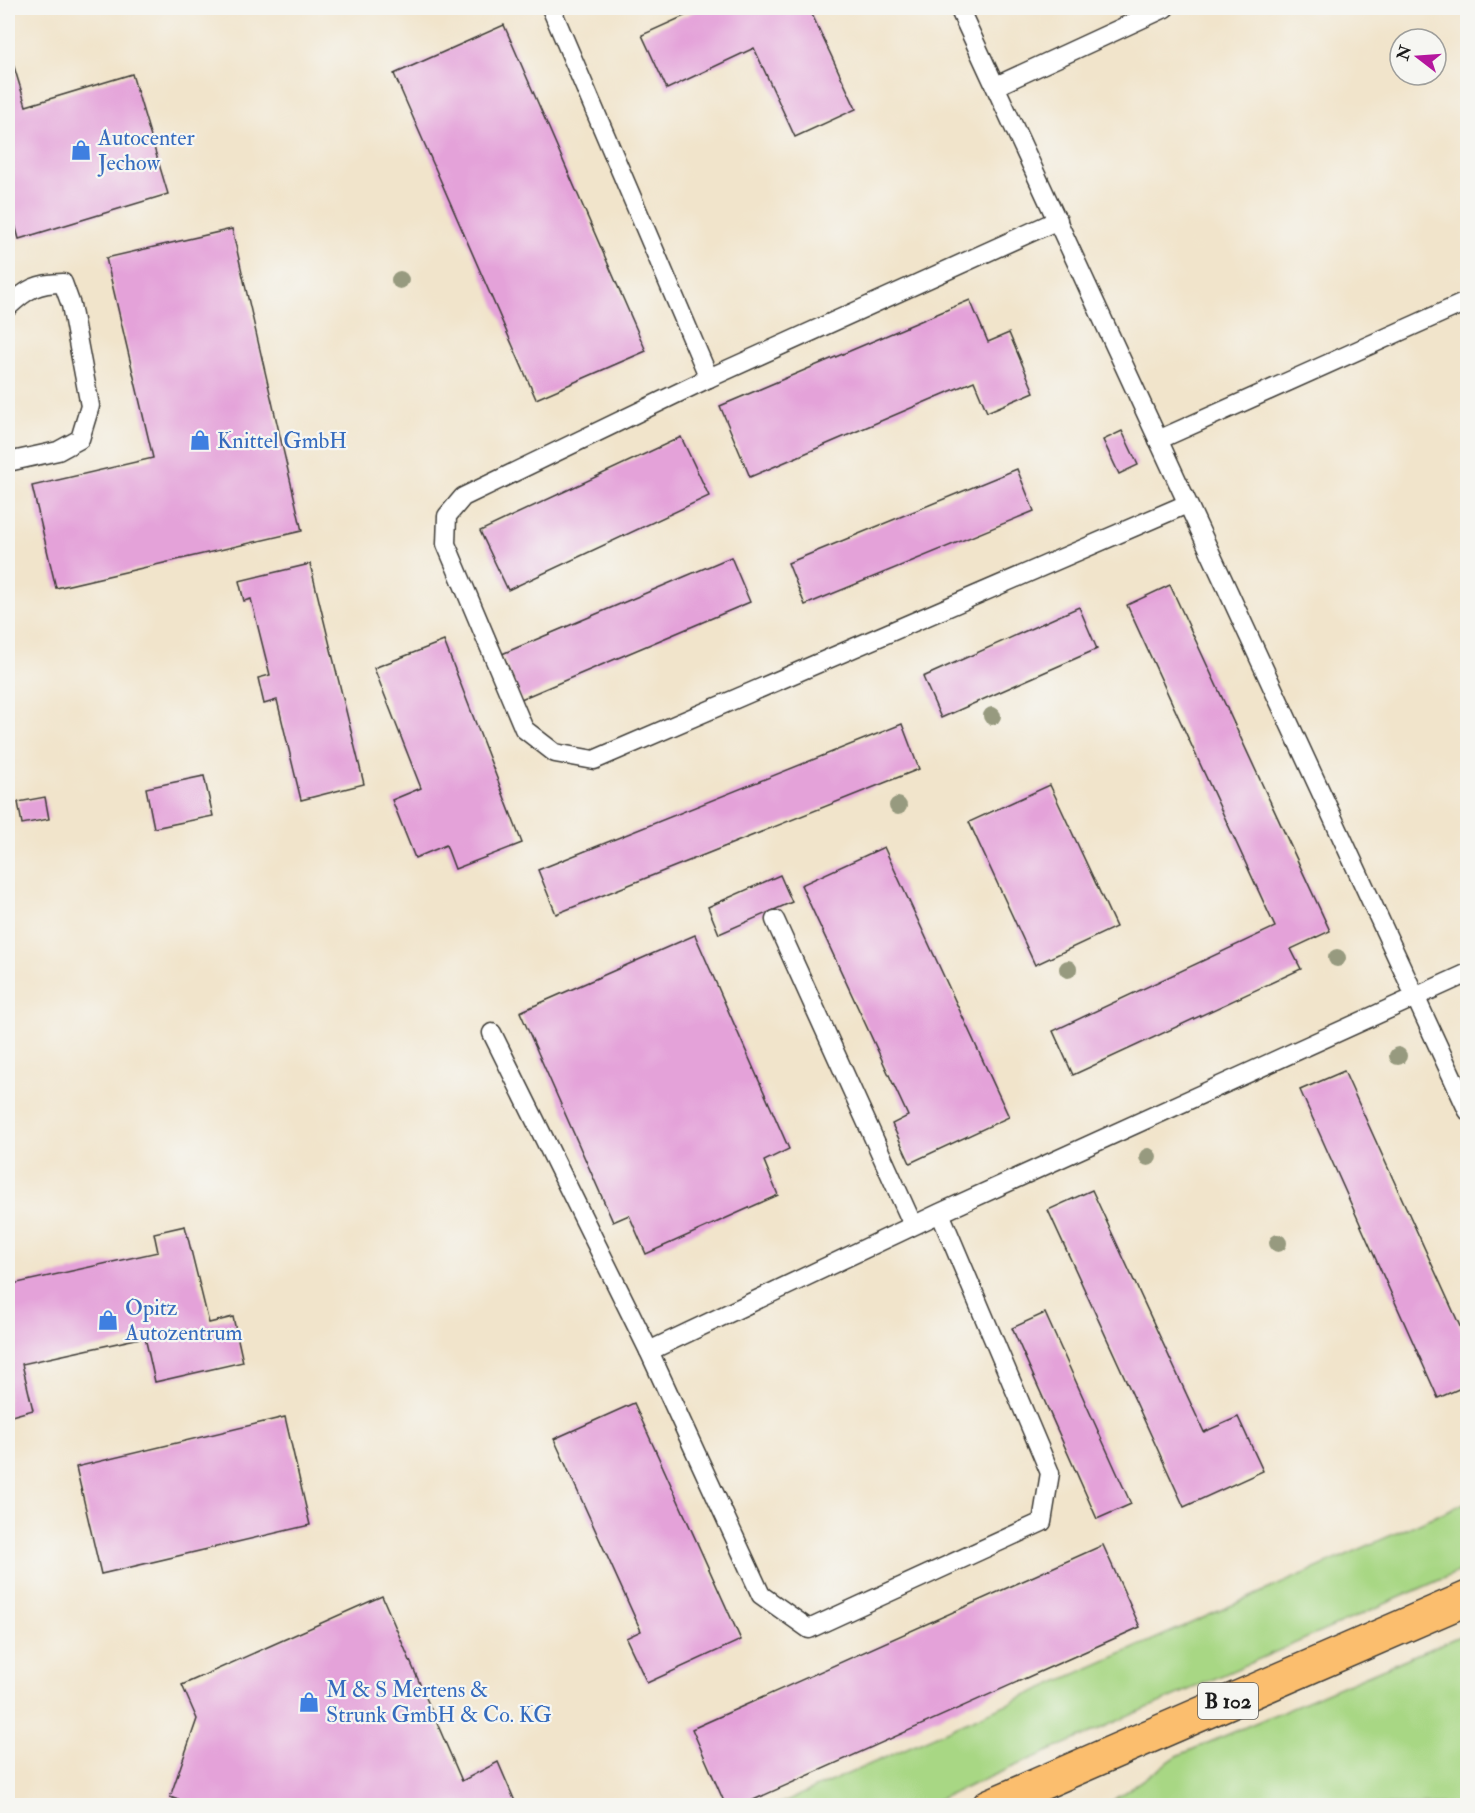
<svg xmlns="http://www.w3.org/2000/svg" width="1475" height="1813" viewBox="0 0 1475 1813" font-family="'IM FELL Double Pica',serif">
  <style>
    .green { fill: #a8d784; stroke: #627a50; stroke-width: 1.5 }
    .building { fill: #e4a2d9 }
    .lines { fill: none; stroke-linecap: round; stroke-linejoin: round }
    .service-casing { stroke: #3c3a36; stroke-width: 21 }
    .primary-casing { stroke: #3c3a36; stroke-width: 36 }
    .service { stroke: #fff; stroke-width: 18 }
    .primary { stroke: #fbbe6e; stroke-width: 33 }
    .tree { fill: #979a7f }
    .labels { text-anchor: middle; stroke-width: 4.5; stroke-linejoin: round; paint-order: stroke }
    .shield { fill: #f6f6f2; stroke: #5d5d5c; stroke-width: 1.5 }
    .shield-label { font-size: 21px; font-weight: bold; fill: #1c1c1c }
    .shop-label { font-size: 22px; fill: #366cbe; stroke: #f6f6f2; text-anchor: start }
  </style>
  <rect width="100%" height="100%" fill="#f6f6f2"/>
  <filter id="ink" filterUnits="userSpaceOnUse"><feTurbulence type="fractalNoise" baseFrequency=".0167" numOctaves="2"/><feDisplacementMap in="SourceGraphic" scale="12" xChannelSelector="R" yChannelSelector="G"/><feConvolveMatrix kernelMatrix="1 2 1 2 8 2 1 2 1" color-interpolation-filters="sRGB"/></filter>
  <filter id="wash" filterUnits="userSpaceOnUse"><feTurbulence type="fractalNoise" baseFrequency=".008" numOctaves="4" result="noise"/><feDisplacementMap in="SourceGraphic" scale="24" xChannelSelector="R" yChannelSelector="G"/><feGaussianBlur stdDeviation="1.35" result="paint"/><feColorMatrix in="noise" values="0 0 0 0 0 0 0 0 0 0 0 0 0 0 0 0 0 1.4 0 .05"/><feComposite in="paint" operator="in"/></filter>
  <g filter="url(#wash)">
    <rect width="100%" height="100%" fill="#f1e4cb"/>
    <g class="green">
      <path d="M1467,1502v66l-541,237h-149z"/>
      <path d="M1467,1633v172h-361l71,-49z"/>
    </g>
    <g id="blocks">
      <g class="building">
        <path d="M702,8h107l47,101 -61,28 -41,-89 -87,41 -25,-54z"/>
        <path d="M504,25l142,326 -110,48 -142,-325z"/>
        <path d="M12,60l14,46 106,-32 36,120 -149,45 -11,-40v-138z"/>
        <path d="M232,229l70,302 -246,57 -24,-102 121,-28 -47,-200z"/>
        <path d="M970,300l18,42 21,-9 25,59 -47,20 -13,-31 -224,96 -30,-71z"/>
        <path d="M1122,431l16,34 -19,9 -16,-34z"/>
        <path d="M681,437l28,59 -201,94 -28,-59z"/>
        <path d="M1017,469l17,42 -229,94 -17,-42z"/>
        <path d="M731,557l19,45 -229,97 -19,-45z"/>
        <path d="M310,564l54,220 -63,16 -24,-100 -13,4 -6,-26 12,-3 -19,-76 -7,2 -5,-20z"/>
        <path d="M1170,585l160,346 -39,18 10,20 -228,106 -20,-44 222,-104 -148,-322z"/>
        <path d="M1079,607l18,42 -156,69 -18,-41z"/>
        <path d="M444,641l78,202 -67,26 -9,-24 -31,13 -23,-58 29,-12 -47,-120z"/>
        <path d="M902,724l17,45 -363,145 -18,-44z"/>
        <path d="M204,776l9,40 -59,12 -8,-40z"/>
        <path d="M1050,785l66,142 -81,38 -66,-143z"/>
        <path d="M45,797l4,22 -27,5 -4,-22z"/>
        <path d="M884,847l125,270 -99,46 -18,-39 16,-8 -107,-231z"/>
        <path d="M780,875l12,27 -73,32 -11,-27z"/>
        <path d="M695,935l94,214 -25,12 14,34 -132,59 -17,-39 -16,7 -93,-210z"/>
        <path d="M1344,1071l124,273v41l-30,13 -138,-308z"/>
        <path d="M1092,1190l112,242 34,-15 25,54 -79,36 -136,-297z"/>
        <path d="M185,1226l24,97 24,-6 10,45 -88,20 -10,-45 -123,27 11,46 -25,7v-132l150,-33 -4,-19z"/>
        <path d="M1045,1313l86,191 -34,15 -85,-191z"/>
        <path d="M634,1403l107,237 -94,43 -21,-45 15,-7 -87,-192z"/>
        <path d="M285,1417l25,108 -209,49 -25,-107z"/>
        <path d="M1103,1545l37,82 -400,179h-14l-34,-77z"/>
        <path d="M382,1596l80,185 36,-19 19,44h-322l-25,-9 27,-78 -15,-34z"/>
      </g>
    </g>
  </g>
  <g filter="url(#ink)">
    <use href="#blocks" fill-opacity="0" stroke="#3c3a36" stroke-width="1.5"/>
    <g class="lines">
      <g class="service-casing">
        <g id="service">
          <path d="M551,8l158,370"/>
          <path d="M959,8l509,1103"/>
          <path d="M996,86l169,-78"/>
          <path d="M1058,220l-349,158 -246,119 -16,19 -1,28 78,185 31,24 39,7 593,-256"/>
          <path d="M8,307c19,-18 29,-24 55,-24l8,22 19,101 -10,33 -22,12 -50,11"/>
          <path d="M1158,440l310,-139"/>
          <path d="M775,920l138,305"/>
          <path d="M492,1033l157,318"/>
          <path d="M940,1213l110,260 -8,49 -233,107 -48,-34 -112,-244 291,-138 528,-240"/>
        </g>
      </g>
      <g class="primary-casing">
        <path id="primary" d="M989,1806l479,-208"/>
      </g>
      <use href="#service" class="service"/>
      <use href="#primary" class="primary"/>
    </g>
    <g class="tree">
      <circle cx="400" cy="280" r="9"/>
      <circle cx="992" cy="716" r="9"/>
      <circle cx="898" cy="806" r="9"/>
      <circle cx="1337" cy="958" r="9"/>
      <circle cx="1068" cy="969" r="9"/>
      <circle cx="1398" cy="1056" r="9"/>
      <circle cx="1148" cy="1157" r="9"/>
      <circle cx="1278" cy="1243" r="9"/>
    </g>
  </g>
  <defs>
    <g id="shop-bare" transform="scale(1.62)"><path d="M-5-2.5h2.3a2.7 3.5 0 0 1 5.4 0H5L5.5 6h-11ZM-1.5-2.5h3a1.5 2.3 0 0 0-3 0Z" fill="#3f7fe0" stroke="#f6f6f2" stroke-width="2.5" paint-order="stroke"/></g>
  </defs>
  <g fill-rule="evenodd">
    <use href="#shop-bare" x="81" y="150"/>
    <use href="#shop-bare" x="200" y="440"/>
    <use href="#shop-bare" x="108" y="1320"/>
    <use href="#shop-bare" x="309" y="1702"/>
  </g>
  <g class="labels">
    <rect class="shield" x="1198" y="1683" width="60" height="36" rx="4.5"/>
    <g class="shield-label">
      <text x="1228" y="1708">B 102</text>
    </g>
    <g class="shop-label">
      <text x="98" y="145">Autocenter<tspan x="98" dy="25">Jechow</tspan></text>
      <text x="217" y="448">Knittel GmbH</text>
      <text x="125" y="1315">Opitz<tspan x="125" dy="25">Autozentrum</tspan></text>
      <text x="326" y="1697">M &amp; S Mertens &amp;<tspan x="326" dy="25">Strunk GmbH &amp; Co. KG</tspan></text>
    </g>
  </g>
  <rect width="1475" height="1813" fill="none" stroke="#f6f6f2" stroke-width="30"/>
  <g transform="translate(1418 57) rotate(287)"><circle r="28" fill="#f6f6f2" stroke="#9f9f9c" stroke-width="1.5"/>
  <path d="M0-4.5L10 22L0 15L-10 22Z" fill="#b5179e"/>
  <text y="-9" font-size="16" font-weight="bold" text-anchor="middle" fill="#1c1c1c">N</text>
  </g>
</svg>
